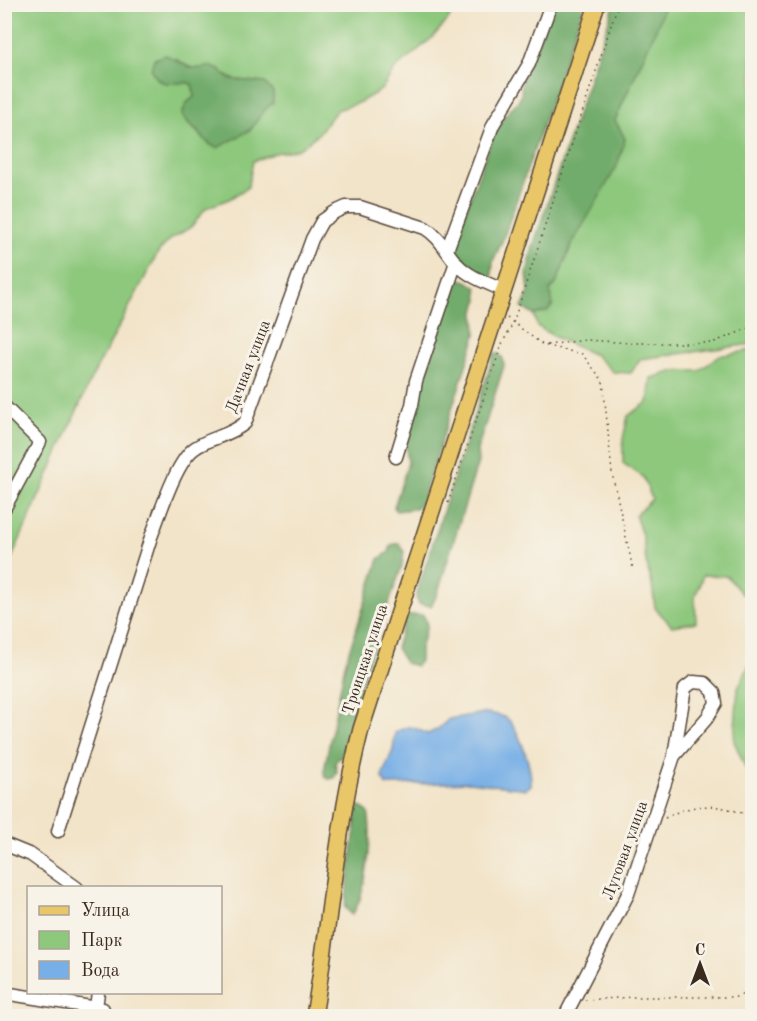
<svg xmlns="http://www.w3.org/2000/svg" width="757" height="1021" viewBox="0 0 757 1021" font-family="'Old Standard TT',serif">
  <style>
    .green { fill: #8dc87d; stroke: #64794e; stroke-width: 1.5; fill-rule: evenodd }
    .forest { fill: #72ac6c; stroke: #566b45; stroke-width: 1.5 }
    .water { fill: #77afe6; stroke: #596c82; stroke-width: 1.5 }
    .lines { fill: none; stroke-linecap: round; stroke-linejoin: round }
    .minor-casing { stroke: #564638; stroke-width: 15 }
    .major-casing { stroke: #564638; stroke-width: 18 }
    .path { stroke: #564638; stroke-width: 1.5; stroke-dasharray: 1.5 4.5; stroke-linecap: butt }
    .minor { stroke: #fff; stroke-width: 12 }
    .major { stroke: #e9c769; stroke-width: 15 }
    .labels { text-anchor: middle; stroke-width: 6; stroke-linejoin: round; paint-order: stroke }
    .street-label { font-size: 16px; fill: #3b2a1e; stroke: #f7f3e8 }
  </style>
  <rect width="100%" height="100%" fill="#f7f3e8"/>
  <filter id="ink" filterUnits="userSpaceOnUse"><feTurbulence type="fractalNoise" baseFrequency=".0167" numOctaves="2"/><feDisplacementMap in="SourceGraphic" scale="12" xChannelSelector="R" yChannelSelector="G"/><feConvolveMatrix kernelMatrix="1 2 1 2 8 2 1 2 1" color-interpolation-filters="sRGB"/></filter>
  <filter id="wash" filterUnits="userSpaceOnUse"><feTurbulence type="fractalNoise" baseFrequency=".008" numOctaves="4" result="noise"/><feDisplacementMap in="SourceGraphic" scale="24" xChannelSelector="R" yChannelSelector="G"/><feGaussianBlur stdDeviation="1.35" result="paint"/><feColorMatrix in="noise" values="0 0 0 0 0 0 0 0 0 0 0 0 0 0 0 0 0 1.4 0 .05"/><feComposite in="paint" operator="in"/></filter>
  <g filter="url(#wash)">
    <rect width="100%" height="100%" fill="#f2e4c9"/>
    <g class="green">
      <path d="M5,5h451l-8,15 -16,18 -38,32 -13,20 -21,12 -23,8 -19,24 -19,15 -24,4 -22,8 -5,26 -19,12 -23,9 -15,19 -20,12 -12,12 -68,128 -86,194zM177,59c16,15 25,6 42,12 9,3 8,8 22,10l21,29 -12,21 -12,4 -21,13c-12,-5 -17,-15 -28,-23l-3,-21 9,-8 -3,-12 -12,-3z"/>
      <path d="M664,5h88v339l-112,15 -9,14 -18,-1 -18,-17 -40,-18 -18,-11 -3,-11 14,-4 2,-21 6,-6 15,-38 54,-107 -10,-19 44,-98z"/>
      <path d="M752,350v245l-10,-1 -15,-18 -24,-1 -8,22 1,25 -24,4 -17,-18 -3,-24 -6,-22 -3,-24 -8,-23 17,-16 -9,-22 -20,-14v-24l5,-23 20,-14 3,-24 24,-7h24l20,-15z"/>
      <path d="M752,659v113l-5,-1 -13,-30 4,-53z"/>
    </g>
    <g class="forest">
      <path d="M552,5h32l-80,232 -11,24 -1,15 -3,2 -19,-8 -17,-25 44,-120 24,-28 1,-17z"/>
      <path d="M614,5h50l-5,17 -44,98 10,19 -8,27 -46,80 -15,38 -6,6 3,15 -5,6 -14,4 -12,-7 7,-16 -2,-19 6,-27z"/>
      <path d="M165,55c20,7 23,18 45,11l11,5 9,8 35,4 8,9v11c-13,9 -13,15 -22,26 -2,2 -28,16 -34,19 -11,-5 -10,-7 -18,-15 -6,-7 -12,-10 -17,-18l4,-11 9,-8 -3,-12c-20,-5 -28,8 -41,-14l3,-11z"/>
      <path d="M456,278l11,3 10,7 1,12 -3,12 1,23 -55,169 -8,5 -17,2 -2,-4 14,-44 -3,-24z"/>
      <path d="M494,354h5l4,5 1,7 -27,84 1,12 -41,133 -6,11 -12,-2 -3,-6 2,-9z"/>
      <path d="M399,543l5,9 -2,14 -38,108 -23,83 -6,5 2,10 -3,6 -5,1 -4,-2 -1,-6 21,-107 34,-105 10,-7 2,-7z"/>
      <path d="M411,615h12l3,5 1,6 -7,22v13l-4,5 -11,-3 -9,-15 9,-30z"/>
      <path d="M358,805l10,7c5,25 -1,82 -16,103l-7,-8z"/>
    </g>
    <path class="water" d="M485,713c10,1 21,2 27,11 9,13 20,44 19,61l-5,4 -57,-7 -77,3h-6l-4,-9 11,-26 2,-17c15,-10 17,-6 33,1l10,-5 11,-10z"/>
  </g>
  <g filter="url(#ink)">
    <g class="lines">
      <g class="minor-casing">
        <g id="minor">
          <path d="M447,250l46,-125 36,-61 22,-60"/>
          <path d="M4,406l36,36 -36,67"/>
          <path d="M396,457l16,-52 4,-24 40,-119"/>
          <path d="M58,831l93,-294c9,-23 25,-76 44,-89 16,-11 35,-12 50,-25l67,-184 10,-18 13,-9 11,-5h14l65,21c15,9 21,24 32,36 12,13 30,19 46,26"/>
          <path d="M4,844l27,11 46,33"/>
          <path d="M4,993l99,16"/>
          <path d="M96,1008l2,-16"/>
          <path d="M565,1016l63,-122 46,-138 11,-68 8,-6 12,1 9,9 2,11 -9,15 -33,38"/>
        </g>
      </g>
      <g class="major-casing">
        <path id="major" d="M314,1016c16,-95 23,-193 47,-287l236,-725"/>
      </g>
      <g class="path">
        <path d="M507,318l36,27 39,9 21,27 9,92 21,96"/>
        <path d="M547,345l40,-5 43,3h82l40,-16"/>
        <path d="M448,503l54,-159 11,-21 105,-319"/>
        <path d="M665,818c30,-17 57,-14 87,-1"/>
        <path d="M585,1000l49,-3h102l13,-5 3,-8"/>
      </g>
      <use href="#minor" class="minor"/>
      <use href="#major" class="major"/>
    </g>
  </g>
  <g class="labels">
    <g class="street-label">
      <text transform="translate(247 366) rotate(-69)" y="6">Дачная улица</text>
      <text transform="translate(364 659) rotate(-72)" y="6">Троицкая улица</text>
      <text transform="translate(624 850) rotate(-70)" y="6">Луговая улица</text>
    </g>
  </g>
  <rect width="757" height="1021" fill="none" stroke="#f7f3e8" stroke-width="24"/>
  <rect x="27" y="886" width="195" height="108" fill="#f7f3e8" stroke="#aca397" stroke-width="1.5"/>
  <rect x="39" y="906" width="30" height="9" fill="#e9c769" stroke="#aca397" stroke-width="1.5"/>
  <text x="81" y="916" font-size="18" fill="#3b2a1e">Улица</text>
  <rect x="39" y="931" width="30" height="18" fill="#8dc87d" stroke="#aca397" stroke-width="1.5"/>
  <text x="81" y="946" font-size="18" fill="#3b2a1e">Парк</text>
  <rect x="39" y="961" width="30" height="18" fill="#77afe6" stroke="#aca397" stroke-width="1.5"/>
  <text x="81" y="976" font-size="18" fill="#3b2a1e">Вода</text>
  <g transform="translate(700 964)" stroke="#f7f3e8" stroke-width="4.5" paint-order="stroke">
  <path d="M0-4.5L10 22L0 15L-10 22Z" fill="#3b2a1e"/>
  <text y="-9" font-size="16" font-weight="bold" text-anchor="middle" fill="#3b2a1e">С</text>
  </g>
</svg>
